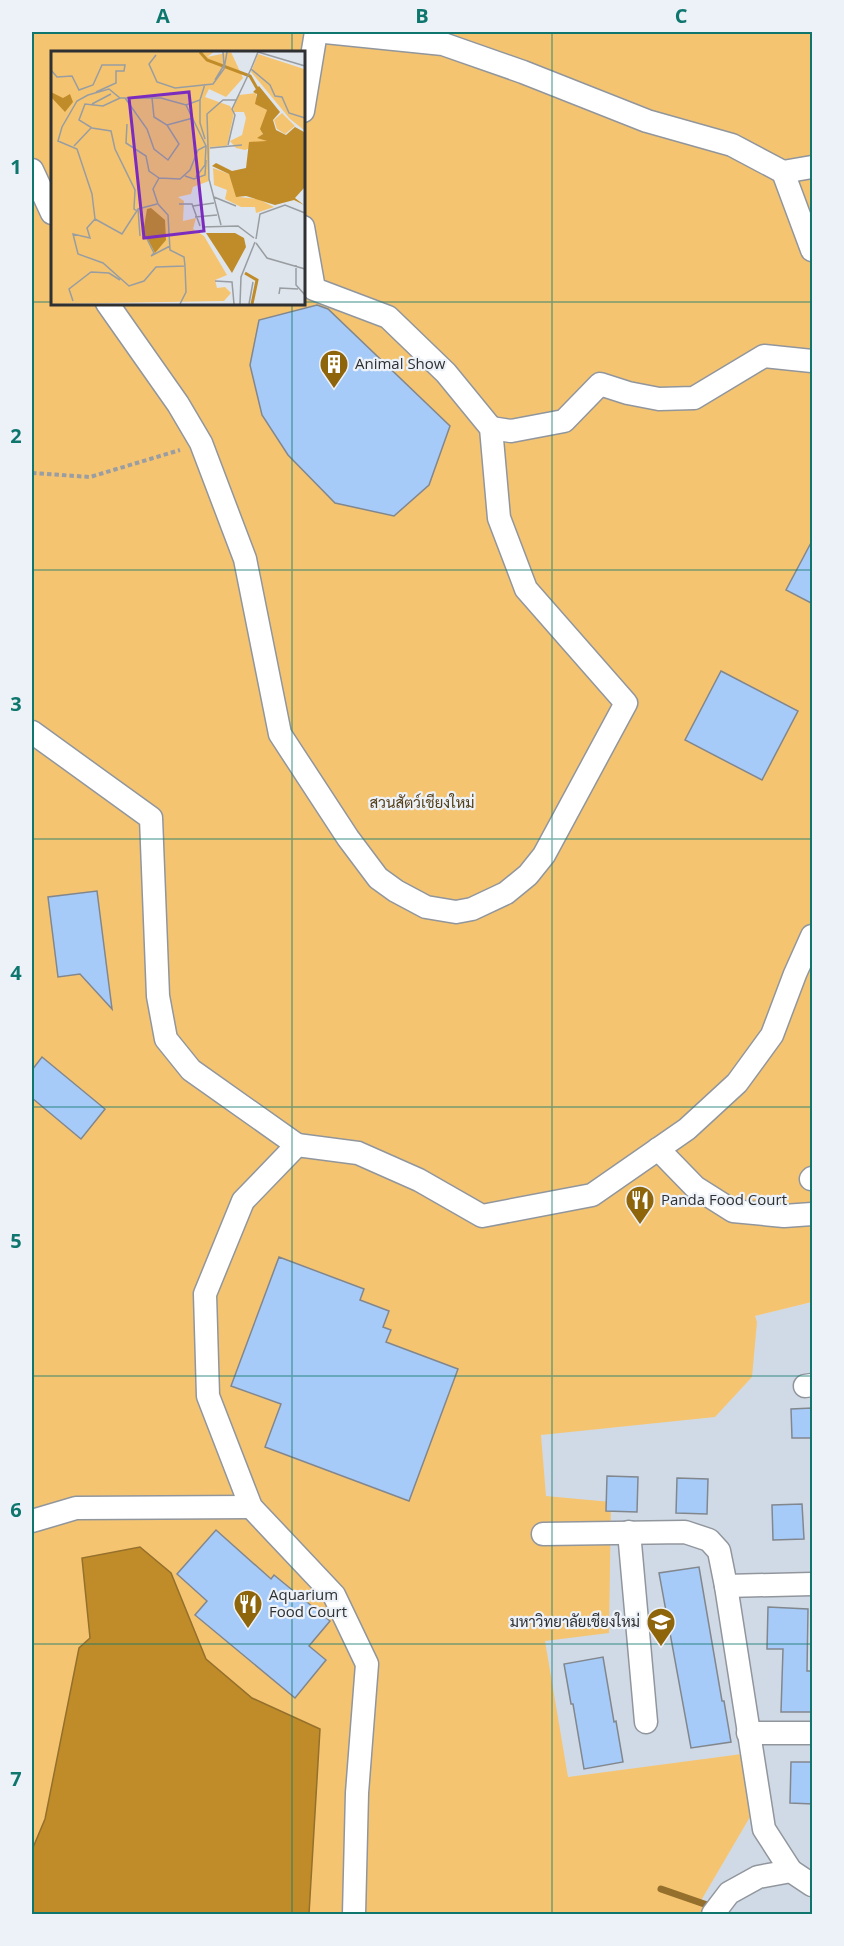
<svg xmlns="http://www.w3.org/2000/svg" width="844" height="1946" viewBox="0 0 844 1946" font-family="'Open Sans',Sarabun,sans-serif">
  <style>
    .built { fill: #d0dae6 }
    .green { fill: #f5c471; fill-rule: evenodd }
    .water { fill: #c08c29; stroke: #94702c; stroke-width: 1.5 }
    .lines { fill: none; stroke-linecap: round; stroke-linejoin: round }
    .stream { stroke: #94702c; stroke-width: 7 }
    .building { fill: #a6cbf8; stroke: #82878e; stroke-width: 1.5 }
    .minor-casing { stroke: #91969d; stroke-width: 25 }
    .path { stroke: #9a9ea3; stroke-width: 4; stroke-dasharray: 4.5 3; stroke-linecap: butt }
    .minor { stroke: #fff; stroke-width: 22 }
    .grid { fill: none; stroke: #0f766e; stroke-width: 1.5; stroke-opacity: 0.55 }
    .labels { text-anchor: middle; stroke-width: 4.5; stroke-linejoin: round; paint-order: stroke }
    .poi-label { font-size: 15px; fill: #2e3032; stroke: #edf2f9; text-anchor: start }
    .park-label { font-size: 15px; fill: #543e17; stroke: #edf2f9 }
    .inset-river { fill: none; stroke: #c08c29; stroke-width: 3 }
    .inset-road { fill: none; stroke: #989da2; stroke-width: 1.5 }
    .view { fill: #7b2cbf; fill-opacity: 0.15; stroke: #7b2cbf; stroke-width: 3 }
    .inset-edge { fill: none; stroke: #2e3032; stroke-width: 3 }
    .neatline { fill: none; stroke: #0f766e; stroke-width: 2 }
    .grid-label { font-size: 20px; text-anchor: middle; font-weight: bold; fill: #0f766e }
  </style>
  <rect width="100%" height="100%" fill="#dfe5ec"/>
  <path class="built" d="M812,1302v612h-281l-44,-534z"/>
  <path class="green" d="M32,32h780v1270l-57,14 2,6 -5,55 -37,40 -174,18 5,61 65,6 -2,131 -64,8 23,136 189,-25 7,41 -65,111 20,10h-687zM52,52h251v251h-251z"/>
  <path class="water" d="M140,1547l31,26 35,86 46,39 68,31 -11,185h-277v-64l13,-31 34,-171 11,-10 -8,-80z"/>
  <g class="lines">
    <path class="stream" d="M661,1889l52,18"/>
  </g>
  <g class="building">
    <path d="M317,305l11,4 122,117 -21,59 -35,31 -59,-13 -47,-48 -26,-40 -12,-50 9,-45z"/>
    <path d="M813,539v65l-27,-14z"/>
    <path d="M721,671l77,40 -36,69 -77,-40z"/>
    <path d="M97,891l15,118 -32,-35 -22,3 -10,-80z"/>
    <path d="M42,1057l63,52 -24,30 -49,-41v-28z"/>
    <path d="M279,1257l85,32 -4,11 29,11 -6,16 8,3 -5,12 72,27 -49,132 -144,-54 16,-43 -50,-18z"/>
    <path d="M812,1408v30h-20l-1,-29z"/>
    <path d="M607,1476l31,1 -1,35 -31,-1z"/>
    <path d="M677,1478l31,1 -1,35 -31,-1z"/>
    <path d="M802,1504l2,35 -31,1 -1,-35z"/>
    <path d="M216,1530l55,49 3,-4 56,46 -21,25 17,14 -31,38 -100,-83 12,-14 -30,-27z"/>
    <path d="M699,1567l23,134h2l7,41 -40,6 -32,-175z"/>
    <path d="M768,1607l40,2 -1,62h6v41h-32l2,-63h-16z"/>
    <path d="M603,1657l11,65 2,-1 7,41 -39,7 -11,-65h-2l-7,-40z"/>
    <path d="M791,1762h22v42l-23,-1z"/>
  </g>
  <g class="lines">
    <g class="minor-casing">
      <g id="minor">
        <path d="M325,32l118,12 80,28 124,49 85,24 51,27 29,-5"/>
        <path d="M303,111l13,-79"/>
        <path d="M32,170l20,43"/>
        <path d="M783,172l29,78"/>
        <path d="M107,303l71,101 23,39 44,116 35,175 68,104 30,40 18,13 30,16 30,5 16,-3 34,-16 22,-18 16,-20 82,-152 -100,-114 -27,-71 -8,-90 -45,-55 -58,-56 -74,-28 -11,-62"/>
        <path d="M491,428l20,3 53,-10 36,-37 28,9 31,6 35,-1 70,-42 48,5"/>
        <path d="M32,732l119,86 7,178 8,43 25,31 106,75"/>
        <path d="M658,1149l37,38 38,24 51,5 28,-2"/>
        <path d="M811,1179l1,-1"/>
        <path d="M805,1386l7,-1"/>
        <path d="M32,1521l44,-13 175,-1"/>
        <path d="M629,1532l17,190"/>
        <path d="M543,1534l142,-2 24,8 10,11 7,35 38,243 27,42"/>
        <path d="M726,1586l86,-2"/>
        <path d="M748,1733h64"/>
        <path d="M354,1914l3,-121 10,-129 -33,-69 -83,-88 -43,-111 -3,-102 38,-93 54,-56 61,8 61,27 63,36 110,-21 95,-66 50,-46 35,-48 23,-61 17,-38"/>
        <path d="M713,1914l16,-21 29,-16 33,-6 21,14"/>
      </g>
    </g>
    <path class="path" d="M32,473l58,4 90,-27"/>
    <use href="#minor" class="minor"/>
  </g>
  <path class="grid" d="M292,32v20M552,32v1882M32,302h20M303,302h509M292,303v1611M32,570h780M32,839h780M32,1107h780M32,1376h780M32,1644h780"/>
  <defs>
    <g id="building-pin" transform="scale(1.5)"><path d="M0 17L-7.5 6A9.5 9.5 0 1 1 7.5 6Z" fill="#8f650c" stroke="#edf2f9"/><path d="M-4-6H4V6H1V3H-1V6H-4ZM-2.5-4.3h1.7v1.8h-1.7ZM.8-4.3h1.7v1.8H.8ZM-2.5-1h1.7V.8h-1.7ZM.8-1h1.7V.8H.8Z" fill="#fff"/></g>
    <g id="restaurant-pin" transform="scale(1.5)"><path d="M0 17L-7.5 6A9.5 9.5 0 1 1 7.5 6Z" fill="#8f650c" stroke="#edf2f9"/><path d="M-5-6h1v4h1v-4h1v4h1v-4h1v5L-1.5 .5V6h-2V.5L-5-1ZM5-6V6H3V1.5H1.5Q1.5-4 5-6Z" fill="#fff"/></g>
    <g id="university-pin" transform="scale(1.5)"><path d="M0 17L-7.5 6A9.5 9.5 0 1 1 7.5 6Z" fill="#8f650c" stroke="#edf2f9"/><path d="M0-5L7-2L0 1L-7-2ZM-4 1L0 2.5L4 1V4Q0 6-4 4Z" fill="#fff"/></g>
  </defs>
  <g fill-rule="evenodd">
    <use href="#building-pin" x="334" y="364"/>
    <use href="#restaurant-pin" x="640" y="1200"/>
    <use href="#restaurant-pin" x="248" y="1604"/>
    <use href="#university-pin" x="661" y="1622"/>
  </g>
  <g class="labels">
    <g class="poi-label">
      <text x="355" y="369">Animal Show</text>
      <text x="661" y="1205">Panda Food Court</text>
      <text x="269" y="1600">Aquarium<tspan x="269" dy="17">Food Court</tspan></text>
      <text x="640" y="1627" text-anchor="end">มหาวิทยาลัยเชียงใหม่</text>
    </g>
    <g class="park-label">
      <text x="422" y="808">สวนสัตว์เชียงใหม่</text>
    </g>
  </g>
  <g transform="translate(51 51)">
    <rect width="254" height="254" fill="#dfe5ec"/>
    <path d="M0,1h163l-7,5 24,-5 12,26 -17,19 -17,-8 -4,8 25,9 4,7 -7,33 -17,1 -1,34 -16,6 -2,7 -13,3 6,4 -1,20 13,-3 -3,11 11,7 23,39 -12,5 2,8 8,-1 6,6 -7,8 -173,3zM207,3l46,15v61l-14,-11 -39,-47zM205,42v11l11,6 -5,26 5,5 -22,9 -9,-2 -6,-7 12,-6 4,-17 -2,-6h-10l-1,-4 6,-13zM231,62l13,13 -10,8 -8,-5 -3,-9zM162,117l16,6 10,23 19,2 16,8 -18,6 -1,-6h-14l-16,-8 2,-9 -13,-5z" fill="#f5c471"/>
    <path d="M208,35l21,26 -7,8 3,10 10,5 9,-8 9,5v56l-9,10 9,7 -10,-5 -19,5 -29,-9 -10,1 -7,-23 -17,-8 4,-3 16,8 14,-3 3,-26 18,-1 -10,-3 6,-4 -3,-5 7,-19 -12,-6 2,-10 -4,-2zM0,41l12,6 7,-4 3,8 -8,10 -14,-15zM100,157l14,12 1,20 -11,13 -8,-15 -5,1 5,-30zM155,182h29l9,5 2,9 -14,26z" fill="#c08c29"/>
    <path class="inset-river" d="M149,1l7,8 43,16 8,14M194,222l12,7 -5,24"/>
    <path class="inset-road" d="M207,1l-7,17 19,16 5,11 7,1 7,16 16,5M207,1l47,14M105,4l-7,9 8,18 18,6 38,-4 11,-15 3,-17M0,19l6,7 15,-1 7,14 14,-5 9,-20h23l-1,6h-8v12l-20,9M164,29l9,-15 -1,-13M69,47l-17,8 -18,-2 -6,16 13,8 19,3 4,18 20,41 -1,19 3,2M74,47l22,31 7,20 14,11 11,-16 -12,-19 -13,-8 -2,-19M149,49v23l5,16M41,53l19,-10M135,54l20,41 -8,4 -8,20 -10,9 -21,-1 -6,11 5,15 10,11 2,35 14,7 1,9 -29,1 -12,14 -15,5 -26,-23 -25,-9 -5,-20 17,4 -3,-10 8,-9 -3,-25 -15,-45 -19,-8 4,-14 15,-26 11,-6 21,-6 11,9h41l25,7 14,-5 5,-16M76,73l-1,19 20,13 3,15 10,7M116,74l26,-7M177,94l7,-30 -3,-6 19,-40M23,95l17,-18M159,97l32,-3M134,125l9,3 11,-4 1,-15M145,126l9,-12 1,-19M163,146l22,9M128,153h13l8,22M142,155l21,-3M87,158l2,27M144,166l22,-2M44,168l27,15 16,-25 19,-5M170,174l-12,-46 -2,-65 16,-14h13M151,176l36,-1 16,12M96,188l7,14 -3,3 19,-10M205,188l4,-25 25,-9 20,8M205,192l11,15 38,11M245,214v20l9,10M164,230l17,1 2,22M228,243l1,-6 18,1M22,250l-4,-12 22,-17 18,1 11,7M129,253l6,-12 -1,-26M189,253l1,-27 14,-35M198,253l4,-22"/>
    <path class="view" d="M138,41l15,139 -60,7 -15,-140z"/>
    <rect width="254" height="254" class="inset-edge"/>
  </g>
  <rect width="844" height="1946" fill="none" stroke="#edf2f9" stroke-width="66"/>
  <rect x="33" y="33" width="778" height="1880" class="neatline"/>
  <g class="grid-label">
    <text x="163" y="23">A</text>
    <text x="422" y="23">B</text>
    <text x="681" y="23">C</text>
    <text x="16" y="174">1</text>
    <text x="16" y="443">2</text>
    <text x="16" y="711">3</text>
    <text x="16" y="980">4</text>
    <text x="16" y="1248">5</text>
    <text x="16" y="1517">6</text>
    <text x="16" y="1786">7</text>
  </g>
</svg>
